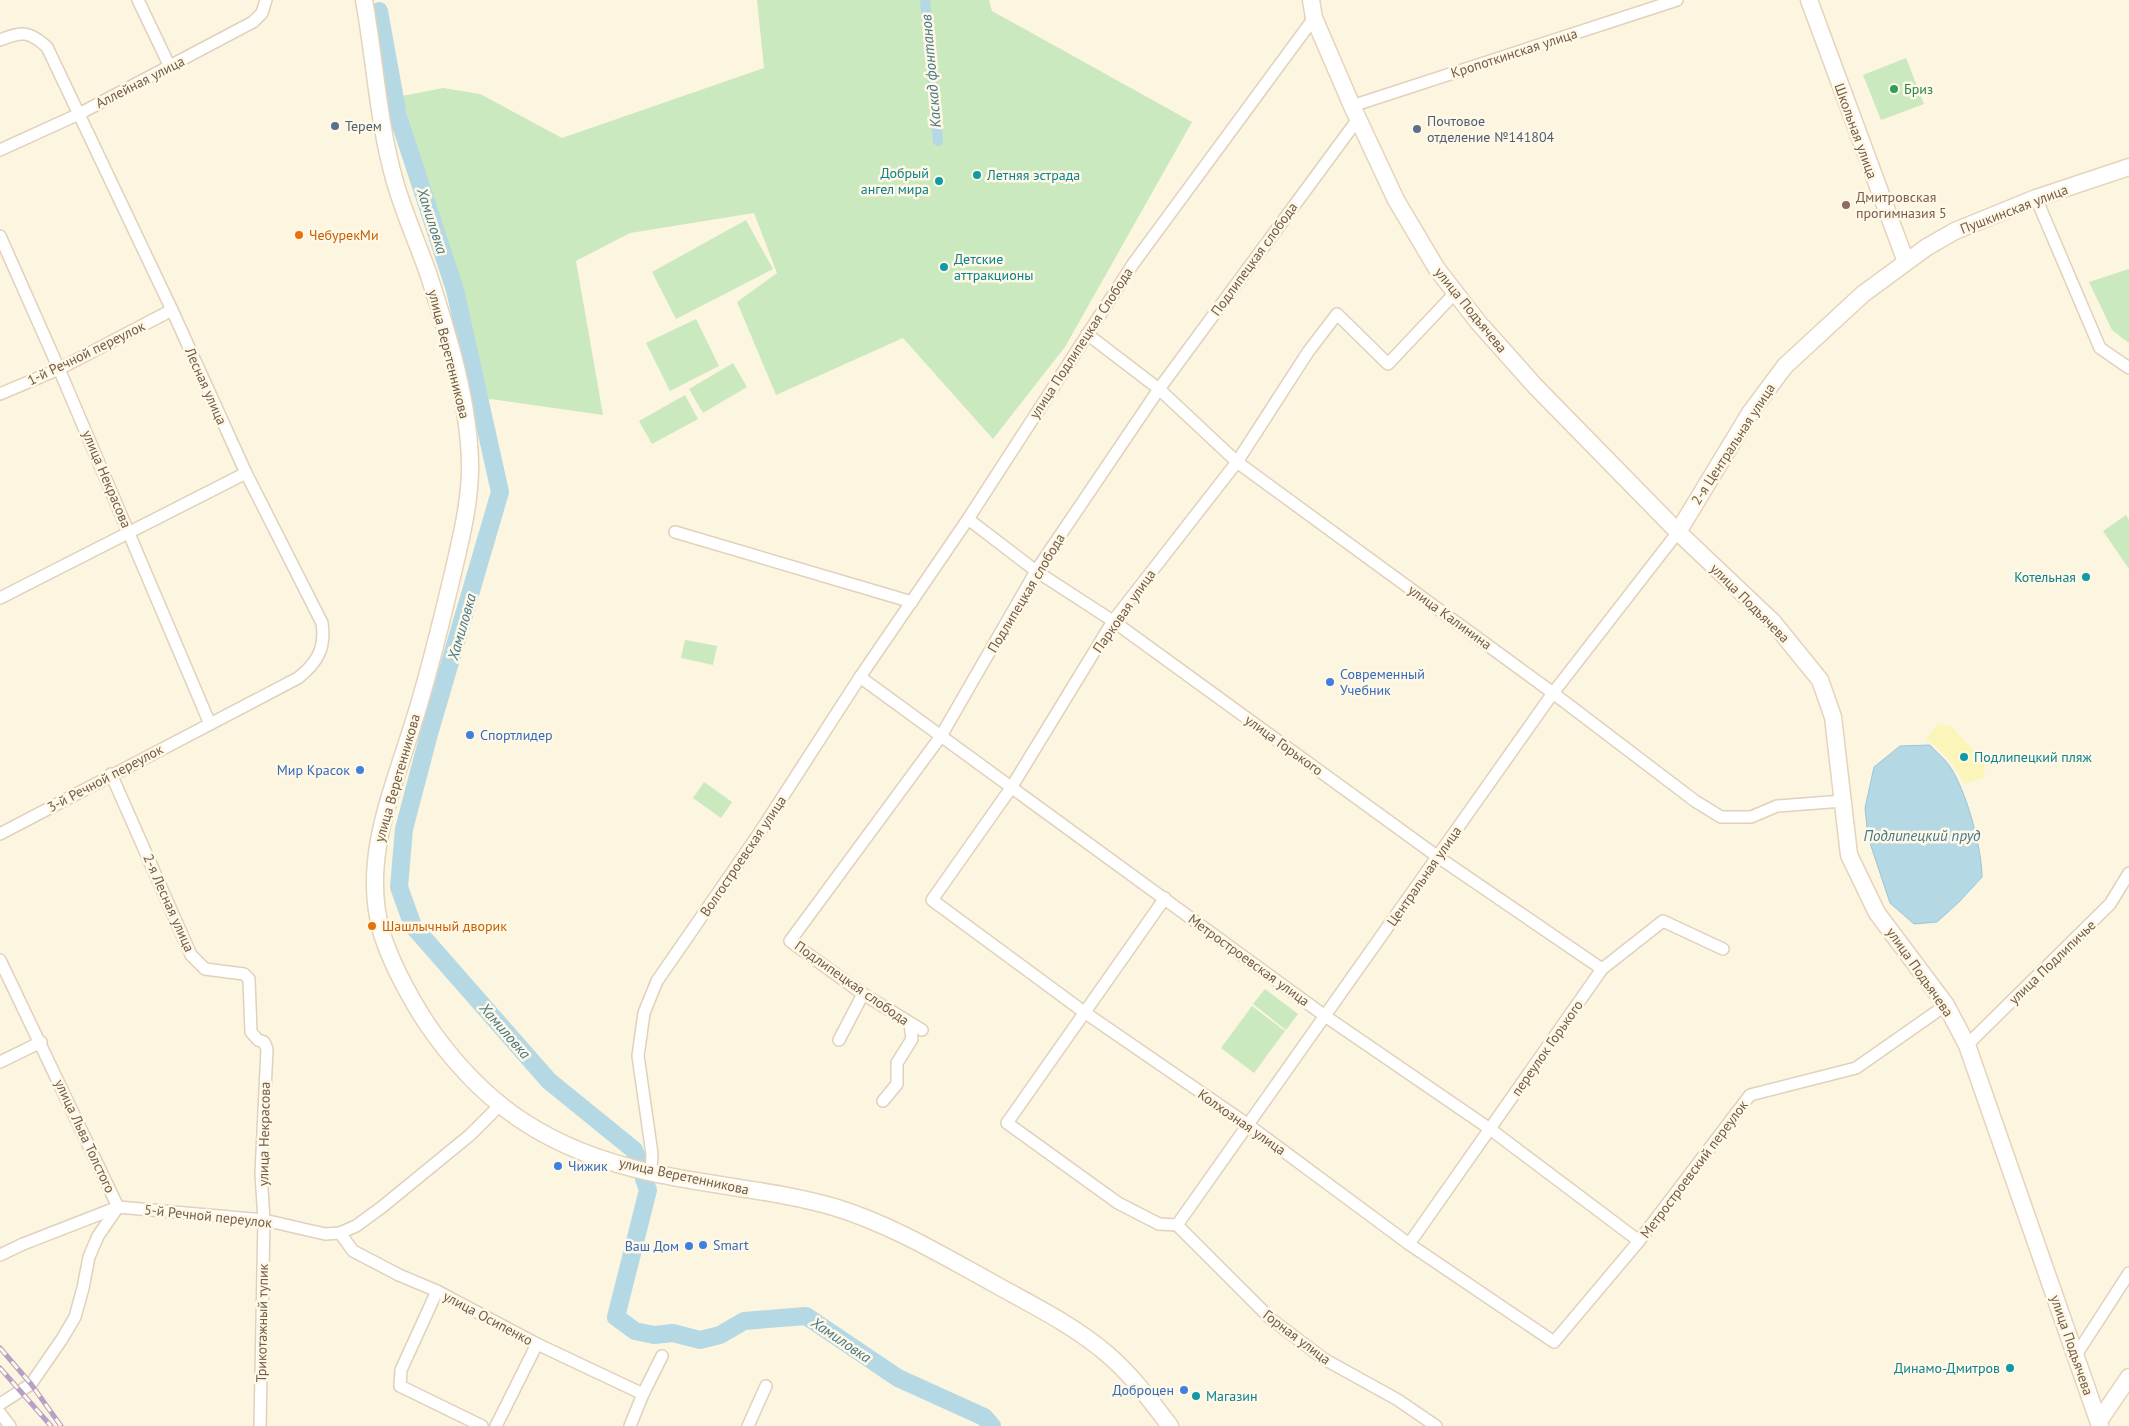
<svg xmlns="http://www.w3.org/2000/svg" width="2129" height="1426" viewBox="0 0 2129 1426" font-family="'PT Sans',sans-serif">
  <style>
    .green { fill: #cbe9bf }
    .sand { fill: #fbf5ba }
    .water { fill: #b5d8e5; stroke: #9cc6d6 }
    .lines { fill: none; stroke-linecap: round; stroke-linejoin: round }
    .canal { stroke: #b5d8e5; stroke-width: 10 }
    .river { stroke: #b5d8e5; stroke-width: 18 }
    .street-casing { stroke: #e0d1bc; stroke-width: 14 }
    .secondary-casing { stroke: #e5d3ba; stroke-width: 19 }
    .street { stroke: #fff; stroke-width: 11 }
    .secondary { stroke: #fff; stroke-width: 16 }
    .rail-casing { stroke: #b8a0c4; stroke-width: 5 }
    .rail { stroke: #fff8e6; stroke-width: 3; stroke-dasharray: 9; stroke-linecap: butt }
    .leisure-dot { fill: #2e9e5b; stroke: #fff8e6; stroke-width: 2 }
    .service-dot { fill: #5c6f8a; stroke: #fff8e6; stroke-width: 2 }
    .culture-dot { fill: #0f9aa8; stroke: #fff8e6; stroke-width: 2 }
    .education-dot { fill: #8d6e63; stroke: #fff8e6; stroke-width: 2 }
    .food-dot { fill: #e8710a; stroke: #fff8e6; stroke-width: 2 }
    .shop-dot { fill: #3f7fe0; stroke: #fff8e6; stroke-width: 2 }
    .labels { text-anchor: middle; stroke-width: 5; stroke-linejoin: round; paint-order: stroke }
    .street-label { font-size: 14px; fill: #725c48; stroke: #fff8e6 }
    .leisure-label { font-size: 14px; fill: #27864d; stroke: #fff8e6; text-anchor: start }
    .service-label { font-size: 14px; fill: #4e5e75; stroke: #fff8e6; text-anchor: start }
    .culture-label { font-size: 14px; fill: #0d838f; stroke: #fff8e6; text-anchor: start }
    .education-label { font-size: 14px; fill: #785e54; stroke: #fff8e6; text-anchor: start }
    .food-label { font-size: 14px; fill: #c56008; stroke: #fff8e6; text-anchor: start }
    .shop-label { font-size: 14px; fill: #366cbe; stroke: #fff8e6; text-anchor: start }
    .water-label { font-size: 15px; font-style: italic; fill: #45788c; stroke: #fff8e6 }
  </style>
  <rect width="100%" height="100%" fill="#fcf5e0"/>
  <g class="green">
    <path d="M757,0h232l3,11 200,111 -127,225 -72,92 -90,-101 -127,57 -39,-93 40,-29 -23,-60 -124,20 -54,28 27,154 -120,-17 -42,-164 -39,-138 41,-8 37,6 82,44 202,-70z"/>
    <path d="M1906,58l18,46 -43,16 -18,-45z"/>
    <path d="M746,220l27,49 -97,50 -24,-47z"/>
    <path d="M2129,269v74l-17,-13 -23,-48z"/>
    <path d="M696,319l23,47 -49,25 -24,-48z"/>
    <path d="M733,363l14,24 -44,26 -14,-24z"/>
    <path d="M685,395l13,24 -46,25 -13,-23z"/>
    <path d="M2126,515l3,5v49l-26,-38z"/>
    <path d="M685,640l32,6 -4,19 -32,-7z"/>
    <path d="M704,782l28,20 -11,16 -28,-20z"/>
    <path d="M1265,989l33,25 -12,16 -33,-26z"/>
    <path d="M1252,1006l33,25 -31,42 -33,-25z"/>
  </g>
  <path class="sand" d="M1938,724l14,3 33,36 -1,14 -20,7c-11,-21 -19,-32 -38,-45z"/>
  <path class="water" d="M1930,745c6,7 14,13 19,20 17,24 33,83 33,112l-22,24 -23,21 -23,2 -24,-21 -22,-66 -3,-29 9,-41 26,-21z"/>
  <g class="lines">
    <path class="canal" d="M925,0l13,141"/>
    <g class="river">
      <path d="M379,11l19,105 57,174 45,202 -71,242 -25,95 -5,58 14,39 136,155 85,69 4,10"/>
      <path d="M644,1179l4,11 -32,127 19,14 19,4 19,-2 27,7 20,-5 24,-14 62,-5 92,62 86,39 8,9"/>
    </g>
    <g class="street-casing">
      <g id="street">
        <path d="M138,0l32,67"/>
        <path d="M0,40c22,-9 29,-9 47,7l125,263 74,163 76,150c4,25 -5,40 -24,55l-298,156"/>
        <path d="M1352,106l325,-106"/>
        <path d="M0,150l79,-36 174,-92 9,-9 4,-13"/>
        <path d="M2036,198l64,150 29,20"/>
        <path d="M0,236l59,133 151,355"/>
        <path d="M1455,293l-67,71 -51,-50 -29,38 -71,110 -124,159 -102,167 -79,112 152,112 163,112 162,120 145,98 85,-101 111,-146 106,-27 90,-63"/>
        <path d="M1087,334l72,55 78,73 316,231 142,108 26,16h30l26,-11 66,-5"/>
        <path d="M0,394l59,-25 113,-59"/>
        <path d="M968,519l68,52 77,50 325,236 164,112"/>
        <path d="M675,532l237,70"/>
        <path d="M0,598l246,-125"/>
        <path d="M860,677l465,339 165,113 149,112"/>
        <path d="M111,774l80,181 14,14 39,5 5,5 2,53 7,8 6,2 3,7 -6,125 3,46 -4,206"/>
        <path d="M1165,898l-158,225 111,80 41,21 18,1"/>
        <path d="M0,960l118,247"/>
        <path d="M922,1030l-59,-36 -73,-53 151,-205 95,-165 123,-182 199,-270"/>
        <path d="M839,1040l24,-46"/>
        <path d="M1967,1045l143,-141 19,-31"/>
        <path d="M0,1062l41,-20"/>
        <path d="M883,1101l14,-17v-21l15,-24 -2,-15"/>
        <path d="M651,1172l1,-18 -14,-98 6,-43 13,-32 101,-146 102,-158 108,-158 165,-255 181,-246"/>
        <path d="M1177,1225l376,-532 125,-161"/>
        <path d="M1177,1225l94,94 53,40 74,41 38,26"/>
        <path d="M340,1233l13,18 46,24 38,16 100,53 106,50"/>
        <path d="M1409,1244l193,-275 61,-48 60,28"/>
        <path d="M0,1255l23,-11 95,-37 146,13 61,14 15,-1 16,-7 26,-19 88,-72 30,-30"/>
        <path d="M437,1291l-36,79 -1,16 82,40"/>
        <path d="M2076,1355l53,-82"/>
        <path d="M0,1404l31,-20 31,-45 13,-22 8,-29 6,-31 9,-21 20,-29"/>
        <path d="M0,1413l10,13"/>
        <path d="M496,1426l41,-82"/>
        <path d="M630,1426l13,-32 19,-38"/>
        <path d="M748,1426l18,-40"/>
      </g>
    </g>
    <g class="secondary-casing">
      <g id="secondary">
        <path d="M364,0c11,60 14,123 31,182 9,31 22,60 33,91 20,61 43,134 42,199 -1,36 -10,70 -18,105 -12,50 -24,101 -40,150 -21,68 -51,135 -30,207 10,31 26,60 43,87 58,86 126,130 228,152 59,13 122,17 181,34 56,17 106,47 157,75 39,22 81,42 115,71 25,21 45,48 64,73"/>
        <path d="M1311,0l3,18 38,88 44,94 41,69 41,53 57,64 143,146 95,90 47,58 13,37 16,138 28,58 69,92 21,40 133,381"/>
        <path d="M1809,0l97,262"/>
        <path d="M1678,532l72,-119 35,-47 78,-72 64,-47 28,-16 81,-33 93,-31"/>
        <path d="M2099,1421l30,-44"/>
      </g>
    </g>
    <use href="#street" class="street"/>
    <use href="#secondary" class="secondary"/>
    <g class="rail-casing">
      <g id="rail">
        <path d="M0,1348l31,36 30,42"/>
        <path d="M0,1368l51,58"/>
      </g>
    </g>
    <use href="#rail" class="rail"/>
  </g>
  <circle class="leisure-dot" cx="1894" cy="89" r="5"/>
  <g class="service-dot">
    <circle cx="335" cy="126" r="5"/>
    <circle cx="1417" cy="129" r="5"/>
  </g>
  <g class="culture-dot">
    <circle cx="977" cy="175" r="5"/>
    <circle cx="939" cy="181" r="5"/>
    <circle cx="944" cy="267" r="5"/>
    <circle cx="2086" cy="577" r="5"/>
    <circle cx="1964" cy="757" r="5"/>
    <circle cx="2010" cy="1368" r="5"/>
    <circle cx="1196" cy="1396" r="5"/>
  </g>
  <circle class="education-dot" cx="1846" cy="205" r="5"/>
  <g class="food-dot">
    <circle cx="299" cy="235" r="5"/>
    <circle cx="372" cy="926" r="5"/>
  </g>
  <g class="shop-dot">
    <circle cx="1330" cy="682" r="5"/>
    <circle cx="470" cy="735" r="5"/>
    <circle cx="360" cy="770" r="5"/>
    <circle cx="558" cy="1166" r="5"/>
    <circle cx="703" cy="1245" r="5"/>
    <circle cx="689" cy="1246" r="5"/>
    <circle cx="1184" cy="1390" r="5"/>
  </g>
  <g class="labels">
    <g class="street-label">
      <text transform="translate(1514 53) rotate(-18)" y="5">Кропоткинская улица</text>
      <text transform="translate(140 82) rotate(-27)" y="5">Аллейная улица</text>
      <text transform="translate(1856 131) rotate(70)" y="5">Школьная улица</text>
      <text transform="translate(2014 209) rotate(-21)" y="5">Пушкинская улица</text>
      <text transform="translate(1254 259) rotate(-54)" y="5">Подлипецкая слобода</text>
      <text transform="translate(1471 310) rotate(51)" y="5">улица Подъячева</text>
      <text transform="translate(1081 343) rotate(-57)" y="5">улица Подлипецкая Слобода</text>
      <text transform="translate(86 353) rotate(-26)" y="5">1-й Речной переулок</text>
      <text transform="translate(449 354) rotate(76)" y="5">улица Веретенникова</text>
      <text transform="translate(206 386) rotate(66)" y="5">Лесная улица</text>
      <text transform="translate(1733 444) rotate(-57)" y="5">2-я Центральная улица</text>
      <text transform="translate(107 479) rotate(67)" y="5">улица Некрасова</text>
      <text transform="translate(1026 593) rotate(-59)" y="5">Подлипецкая слобода</text>
      <text transform="translate(1750 603) rotate(45)" y="5">улица Подъячева</text>
      <text transform="translate(1124 611) rotate(-55)" y="5">Парковая улица</text>
      <text transform="translate(1450 617) rotate(36)" y="5">улица Калинина</text>
      <text transform="translate(1284 745) rotate(36)" y="5">улица Горького</text>
      <text transform="translate(105 778) rotate(-28)" y="5">3-й Речной переулок</text>
      <text transform="translate(397 778) rotate(-74)" y="5">улица Веретенникова</text>
      <text transform="translate(743 856) rotate(-56)" y="5">Волгостроевская улица</text>
      <text transform="translate(1424 876) rotate(-55)" y="5">Центральная улица</text>
      <text transform="translate(169 903) rotate(66)" y="5">2-я Лесная улица</text>
      <text transform="translate(1249 960) rotate(36)" y="5">Метростроевская улица</text>
      <text transform="translate(2052 962) rotate(-44)" y="5">улица Подлипичье</text>
      <text transform="translate(1920 972) rotate(55)" y="5">улица Подъячева</text>
      <text transform="translate(852 983) rotate(35)" y="5">Подлипецкая слобода</text>
      <text transform="translate(1547 1048) rotate(-55)" y="5">переулок Горького</text>
      <text transform="translate(1242 1122) rotate(35)" y="5">Колхозная улица</text>
      <text transform="translate(264 1134) rotate(-89)" y="5">улица Некрасова</text>
      <text transform="translate(85 1136) rotate(65)" y="5">улица Льва Толстого</text>
      <text transform="translate(1694 1169) rotate(-53)" y="5">Метростроевский переулок</text>
      <text transform="translate(684 1176) rotate(12)" y="5">улица Веретенникова</text>
      <text transform="translate(208 1216) rotate(6)" y="5">5-й Речной переулок</text>
      <text transform="translate(488 1318) rotate(28)" y="5">улица Осипенко</text>
      <text transform="translate(262 1323) rotate(-89)" y="5">Трикотажный тупик</text>
      <text transform="translate(1297 1337) rotate(37)" y="5">Горная улица</text>
      <text transform="translate(2072 1345) rotate(71)" y="5">улица Подъячева</text>
    </g>
    <g class="leisure-label">
      <text x="1904" y="94">Бриз</text>
    </g>
    <g class="service-label">
      <text x="1427" y="126">Почтовое<tspan x="1427" dy="16">отделение №141804</tspan></text>
      <text x="345" y="131">Терем</text>
    </g>
    <g class="culture-label">
      <text x="929" y="178" text-anchor="end">Добрый<tspan x="929" dy="16">ангел мира</tspan></text>
      <text x="987" y="180">Летняя эстрада</text>
      <text x="954" y="264">Детские<tspan x="954" dy="16">аттракционы</tspan></text>
      <text x="2076" y="582" text-anchor="end">Котельная</text>
      <text x="1974" y="762">Подлипецкий пляж</text>
      <text x="2000" y="1373" text-anchor="end">Динамо-Дмитров</text>
      <text x="1206" y="1401">Магазин</text>
    </g>
    <g class="education-label">
      <text x="1856" y="202">Дмитровская<tspan x="1856" dy="16">прогимназия 5</tspan></text>
    </g>
    <g class="food-label">
      <text x="309" y="240">ЧебурекМи</text>
      <text x="382" y="931">Шашлычный дворик</text>
    </g>
    <g class="shop-label">
      <text x="1340" y="679">Современный<tspan x="1340" dy="16">Учебник</tspan></text>
      <text x="480" y="740">Спортлидер</text>
      <text x="350" y="775" text-anchor="end">Мир Красок</text>
      <text x="568" y="1171">Чижик</text>
      <text x="713" y="1250">Smart</text>
      <text x="679" y="1251" text-anchor="end">Ваш Дом</text>
      <text x="1174" y="1395" text-anchor="end">Доброцен</text>
    </g>
    <g class="water-label">
      <text transform="translate(931 71) rotate(-95)" y="5">Каскад фонтанов</text>
      <text transform="translate(432 221) rotate(72)" y="5">Хамиловка</text>
      <text transform="translate(462 627) rotate(-74)" y="5">Хамиловка</text>
      <text x="1922" y="841">Подлипецкий пруд</text>
      <text transform="translate(505 1031) rotate(49)" y="5">Хамиловка</text>
      <text transform="translate(841 1340) rotate(34)" y="5">Хамиловка</text>
    </g>
  </g>
</svg>
